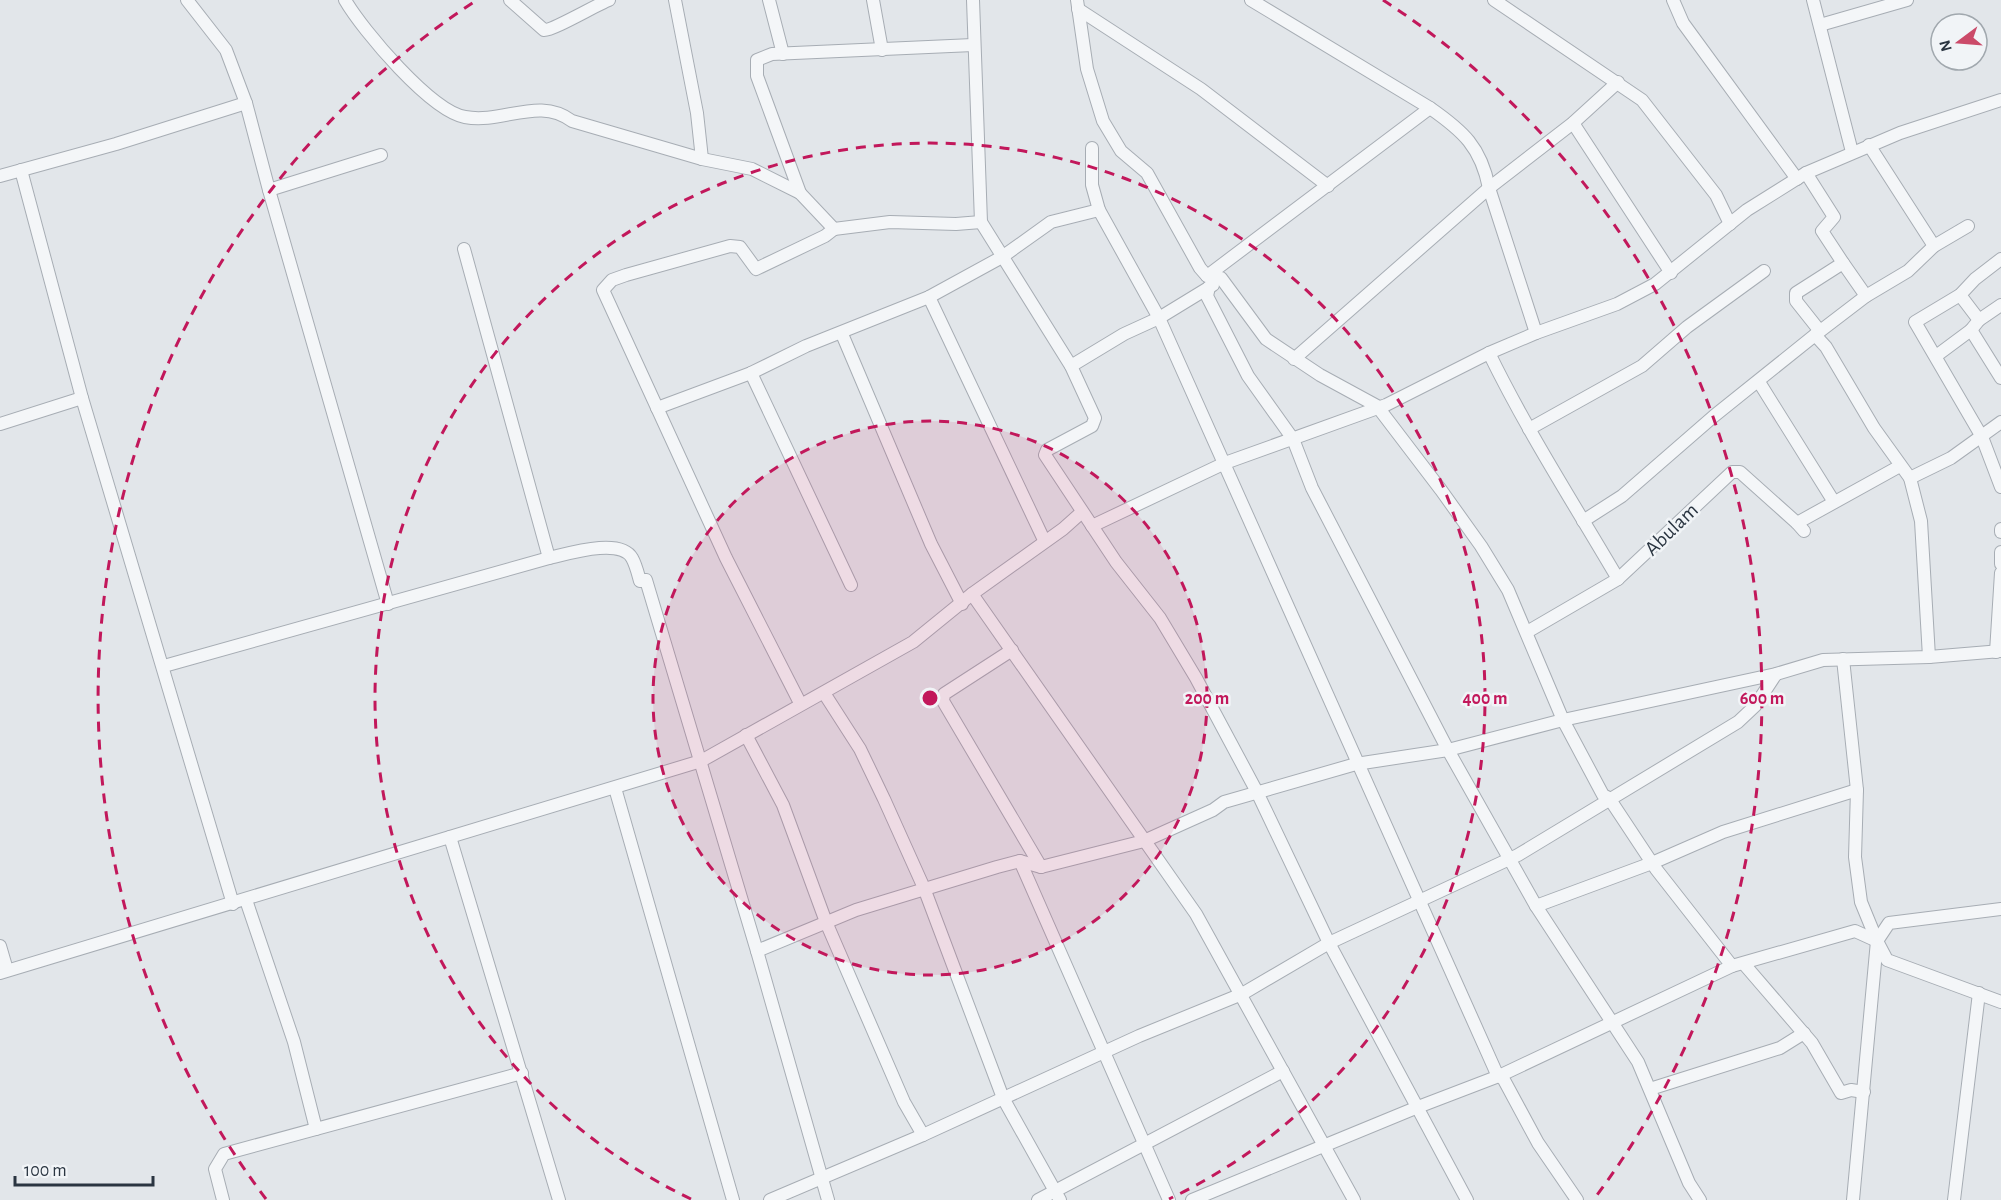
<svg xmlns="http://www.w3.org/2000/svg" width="2001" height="1200" viewBox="0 0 2001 1200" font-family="'Alegreya Sans',sans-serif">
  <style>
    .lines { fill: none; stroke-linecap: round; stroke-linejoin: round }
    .minor-casing { stroke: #a7adb4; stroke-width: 14 }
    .minor { stroke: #f4f6f8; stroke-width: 12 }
    .ring { fill: none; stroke: #c2185b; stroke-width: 3; stroke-dasharray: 10 8 }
    .labels { text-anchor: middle; stroke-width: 5; stroke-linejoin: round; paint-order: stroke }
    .street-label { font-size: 21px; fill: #2a3541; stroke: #f1f4f7 }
    .centre { fill: #c2185b; stroke: #f1f4f7; stroke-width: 3 }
    .ring-label { font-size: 18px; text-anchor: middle; font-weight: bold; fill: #c2185b; stroke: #f1f4f7; stroke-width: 5; stroke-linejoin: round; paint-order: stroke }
  </style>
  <rect width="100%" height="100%" fill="#e2e6ea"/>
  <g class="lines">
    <g class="minor-casing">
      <g id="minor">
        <path d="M187,0l39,50 20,53 23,87 119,414"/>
        <path d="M345,0c18,31 86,111 120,117 38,7 74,-21 107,4l130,38 50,10 48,24 34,36 56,-7 66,2 25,-2"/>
        <path d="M510,0l34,30c8,1 52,-25 65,-30"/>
        <path d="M675,0l22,113 5,46"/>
        <path d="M769,0l14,54"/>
        <path d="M873,0l9,50"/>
        <path d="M973,0l8,222 90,144 24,52 -3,8 -45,24 -2,5 71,107 44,56 36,60 61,114 72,151 138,257"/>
        <path d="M1077,0l10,69 16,52 18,30 26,22 53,95 7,8 14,2 45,61 54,36 57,31 64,84 40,56 27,44 55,130 40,75 6,3 47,71 76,97"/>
        <path d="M1251,0l179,108c33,23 51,39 59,80l47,145"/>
        <path d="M1494,0l148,100 74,95 14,29"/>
        <path d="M1673,0l10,23 114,156"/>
        <path d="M1813,0l39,152"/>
        <path d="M1078,9l123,80 127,97"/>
        <path d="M1820,25l87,-25"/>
        <path d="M1573,123l98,150"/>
        <path d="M1869,145l65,101"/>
        <path d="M21,170l61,228 151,506"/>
        <path d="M1806,173l28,44 -12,14 21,32 -47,30v8l23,29"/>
        <path d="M0,176l116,-32 130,-41"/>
        <path d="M269,190l112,-35"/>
        <path d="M800,193l-43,-117v-16l15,-6 201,-9"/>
        <path d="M1099,210l60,108 337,754 8,8 34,63 39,57"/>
        <path d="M464,249l85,309"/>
        <path d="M2001,259l-26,20 -15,16 -45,27 67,115 19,50"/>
        <path d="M1843,263l23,33"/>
        <path d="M1207,276l223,-168"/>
        <path d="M1209,287l-2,9 41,80 45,63 19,49 136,262 88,156 102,156 51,121 11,17"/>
        <path d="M1960,295l19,25 -8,10"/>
        <path d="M929,297l115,243"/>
        <path d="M1979,320l22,-15"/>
        <path d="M842,334l89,210 31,60"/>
        <path d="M1815,335l51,-39 42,-25 26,-25 34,-20"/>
        <path d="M1489,353c38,78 85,151 129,226"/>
        <path d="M1936,356l35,-26 30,48"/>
        <path d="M1294,359l195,-171 84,-65 45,-41"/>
        <path d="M1071,366l53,-32 35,-16 54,-33"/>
        <path d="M751,373l100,212"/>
        <path d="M1759,382l75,120"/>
        <path d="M657,408l94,-35 55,-27 123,-49 73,-40 49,-35 48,-12 -7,-25v-37"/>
        <path d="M0,424l82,-26"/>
        <path d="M1529,429l113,-63 45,-39 77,-56"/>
        <path d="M1910,478l41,-20 50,-36"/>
        <path d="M1583,521l39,-25 92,-80 101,-81 11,12 48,81 36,50 11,43 8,136"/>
        <path d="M1092,526l133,-63 161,-58 103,-52 47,-20 81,-29 38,-20 92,-74 59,-37 94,-40 101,-33"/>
        <path d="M2001,529v3"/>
        <path d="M1804,531l-7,-8 103,-57"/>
        <path d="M2001,552v12"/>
        <path d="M972,594l224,320 158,286"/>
        <path d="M1527,632l91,-53 114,-107h8l57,51"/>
        <path d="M1012,650l-68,44 -1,7 98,166"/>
        <path d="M1996,652l5,-79"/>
        <path d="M1843,659l14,131 -2,67 6,45 16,39 -24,259"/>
        <path d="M164,666l385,-108c18,-4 71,-21 83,0 4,7 6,16 8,23l6,-1 111,371 71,249"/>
        <path d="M824,693l36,56 24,50 40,89 79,210 57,102"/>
        <path d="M800,703l-74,-145 -123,-268 9,-10 14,-5 104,-29 10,1 16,22 69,-33 9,-7"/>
        <path d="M746,735l37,70 43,117 78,180 19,33"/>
        <path d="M615,788l118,412"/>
        <path d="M450,837l109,363"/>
        <path d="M1020,861l149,339"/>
        <path d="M246,900l48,142 22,87"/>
        <path d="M1536,906l116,-43 71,-31 134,-42"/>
        <path d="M1877,941l12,-18 112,-14"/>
        <path d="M0,946l7,24"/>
        <path d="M757,951l99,-41 141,-43 23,-6 21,6 103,-26 69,-31 11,-8 132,-38 92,-14 115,-30 213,-46 47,-14 106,-3 72,-6"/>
        <path d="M1744,964l68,79 29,50 10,-3 13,2"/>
        <path d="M0,973l701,-212 212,-119 59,-48 91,-65 19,-17"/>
        <path d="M1650,1089l130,-41 24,-15"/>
        <path d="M223,1200l-8,-31 9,-15 298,-81"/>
        <path d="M770,1200l153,-65 216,-99 103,-42 87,-51 189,-88 220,-133 17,-16 21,-32"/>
        <path d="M1038,1200l245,-129"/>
        <path d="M1192,1200l226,-93 81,-31 233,-110 123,-35 22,10 10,19 114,42"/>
        <path d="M1954,1200l25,-207"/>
      </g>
    </g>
    <use href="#minor" class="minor"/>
  </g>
  <circle cx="930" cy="698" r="277" fill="#c2185b" fill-opacity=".12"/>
  <g class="ring">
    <circle cx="930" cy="698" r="277"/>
    <path d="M691 1199A555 555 0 1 1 1169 1199"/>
    <path d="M266 1199A832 832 0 0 1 477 0M1383 0A832 832 0 0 1 1594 1199"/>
  </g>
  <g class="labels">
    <g class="street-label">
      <text transform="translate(1671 529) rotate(-44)" y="7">Abulam</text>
    </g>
  </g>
  <circle cx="930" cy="698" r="9" class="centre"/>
  <g class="ring-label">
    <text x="1207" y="704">200 m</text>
    <text x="1485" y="704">400 m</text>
    <text x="1762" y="704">600 m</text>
  </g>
  <g transform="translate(1959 42) rotate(254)"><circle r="28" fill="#f1f4f7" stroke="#a1a8ae" stroke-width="1.5"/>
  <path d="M0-4.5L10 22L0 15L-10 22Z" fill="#cb4a69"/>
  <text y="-9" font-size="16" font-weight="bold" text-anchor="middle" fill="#2a3541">N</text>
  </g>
  <path d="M15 1176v9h138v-9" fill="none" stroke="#2a3541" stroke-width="3"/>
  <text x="24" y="1176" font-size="18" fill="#2a3541" stroke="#f1f4f7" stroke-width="4.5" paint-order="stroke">100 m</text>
</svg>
